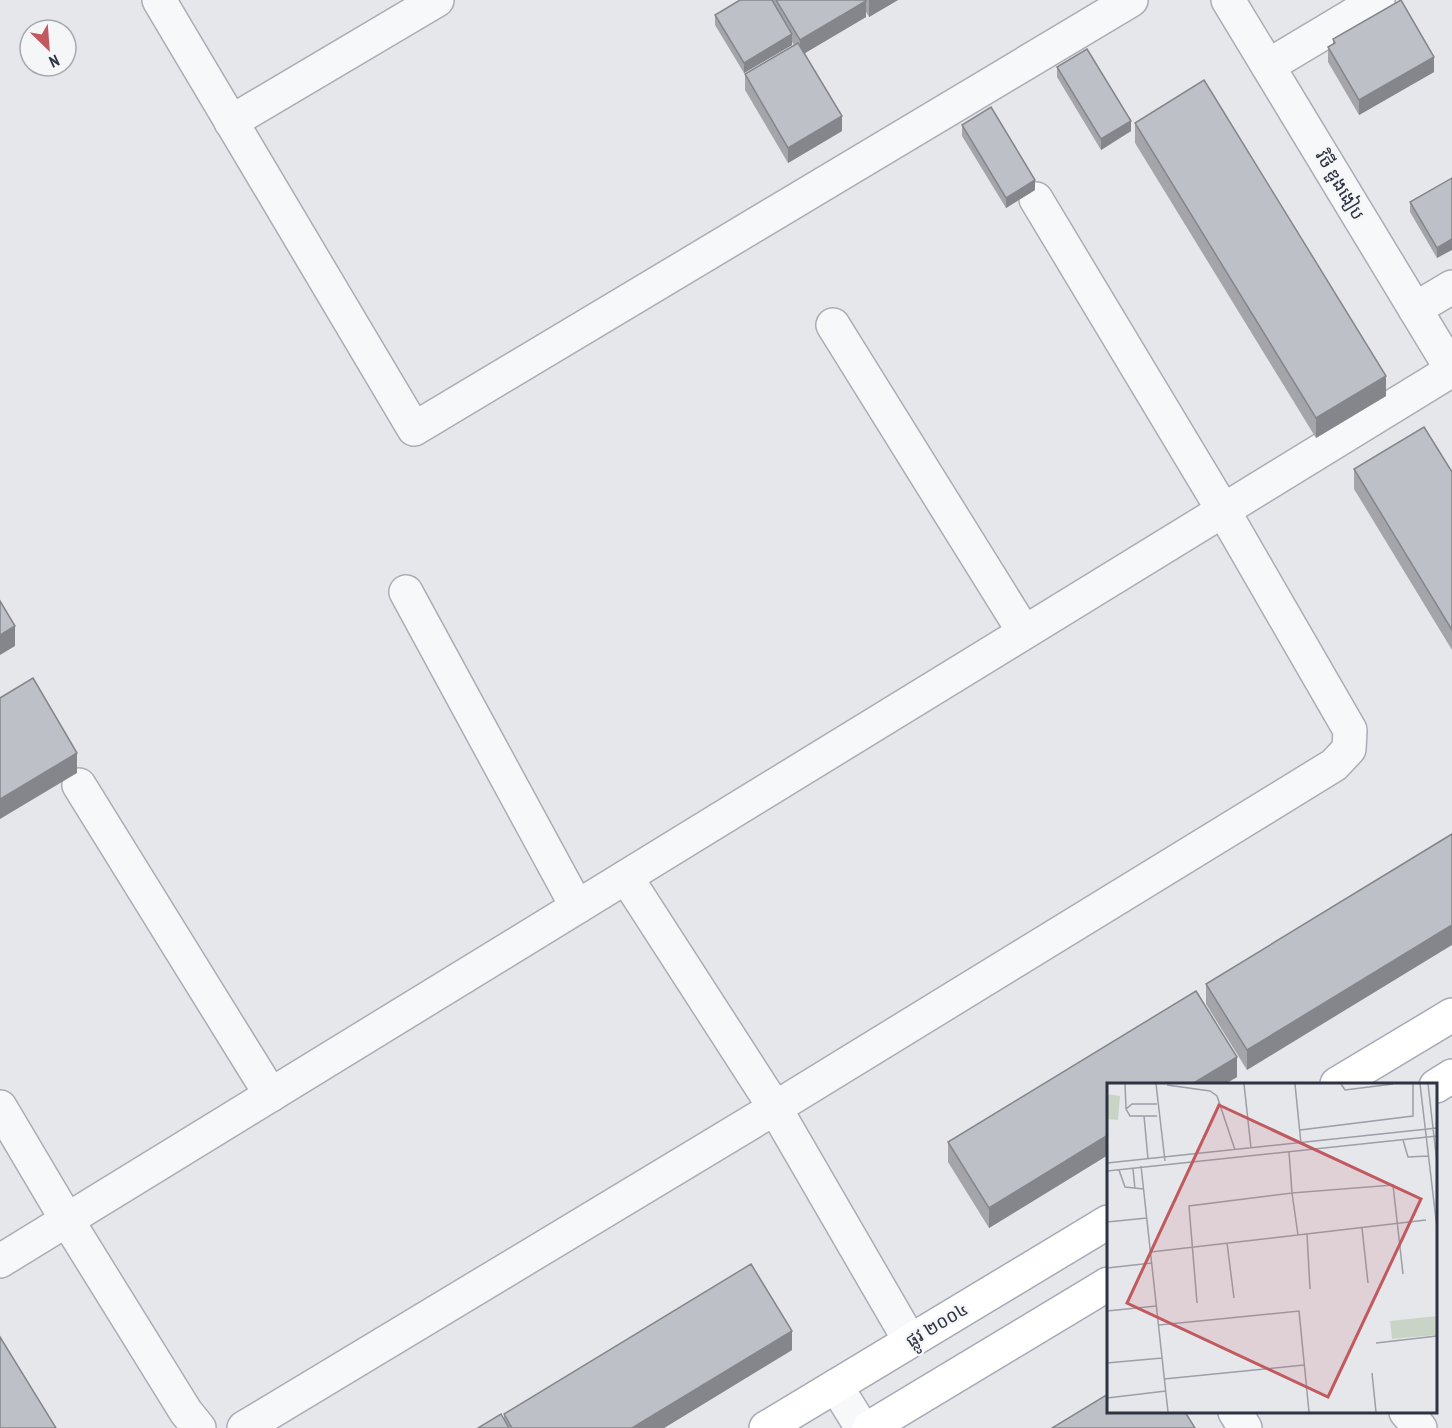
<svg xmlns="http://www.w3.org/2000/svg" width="1452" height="1428" viewBox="0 0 1452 1428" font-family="'PT Sans Narrow','Noto Sans Khmer',sans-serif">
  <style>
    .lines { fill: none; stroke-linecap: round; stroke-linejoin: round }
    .minor-casing { stroke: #aaadb5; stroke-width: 36 }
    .major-casing { stroke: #a5aab5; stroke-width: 36 }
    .minor { stroke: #f7f8fa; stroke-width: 33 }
    .major { stroke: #fff; stroke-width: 33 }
    .wall { fill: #a3a5ab }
    .shaded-wall { fill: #84868b }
    .building { fill: #bdc0c7; stroke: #84868b; stroke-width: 1.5 }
    .labels { text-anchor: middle; stroke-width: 5; stroke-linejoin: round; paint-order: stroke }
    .street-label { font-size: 18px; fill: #2e3342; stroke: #f5f6f8 }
    .inset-road { fill: none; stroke: #9c9fa7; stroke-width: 1.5 }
    .view { fill: #c1595f; fill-opacity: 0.15; stroke: #c1595f; stroke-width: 3 }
    .inset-edge { fill: none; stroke: #2e3342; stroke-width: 3 }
  </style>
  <rect width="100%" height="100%" fill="#e5e7eb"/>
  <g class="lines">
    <g class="minor-casing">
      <g id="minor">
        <path d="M159,0l255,429 717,-429"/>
        <path d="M1228,0l224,370"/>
        <path d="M1268,66l110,-66"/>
        <path d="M231,122l206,-122"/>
        <path d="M1415,309l37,-22"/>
        <path d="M833,325l191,307"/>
        <path d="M406,592l171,315"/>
        <path d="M79,785l192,310"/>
        <path d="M626,877l149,231 559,-343 15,-16 1,-19 -127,-220 -187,-311"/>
        <path d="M0,1107l67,113 119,192 13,16"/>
        <path d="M0,1261l1452,-891"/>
        <path d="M836,1386l26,42"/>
        <path d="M1235,1412l10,16"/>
        <path d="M1406,1412l14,16"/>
        <path d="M244,1428l531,-320 135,233"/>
      </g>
    </g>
    <g class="major-casing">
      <g id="major">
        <path d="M1337,1084l115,-69"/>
        <path d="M1436,1086l16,-10"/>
        <path d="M766,1428l342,-206"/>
        <path d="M869,1428l239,-144"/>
      </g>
    </g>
    <use href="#minor" class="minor"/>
    <use href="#major" class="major"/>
  </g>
  <g class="wall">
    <path d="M740,0h158l-29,17 -3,-5v5l-61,36 37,78 -54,32 -43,-73v-16l49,-29 -2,-3v3l-48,28 -29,-48v-10z"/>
    <path d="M1333,39l101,33 -75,43 -31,-53v-15l5,-3z"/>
    <path d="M1057,67l74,64 -30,19 -44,-73z"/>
    <path d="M1135,123l251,273 -70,42 -181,-295z"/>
    <path d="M962,125l73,65 -29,18 -44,-72z"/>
    <path d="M1452,178l-15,80 -27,-46v-10z"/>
    <path d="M1354,469l98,3v178l-98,-161z"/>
    <path d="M1452,834l-205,236 -41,-66v-20z"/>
    <path d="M1196,991l41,66v20l-12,7h-117v71l-119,73 -41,-66v-20z"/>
    <path d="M792,1350l-128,78h-186l26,-9v-5z"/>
  </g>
  <g class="shaded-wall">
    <path d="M869,0h29l-29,17z"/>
    <path d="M866,1v16l-66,39v-16z"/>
    <path d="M792,34v11l-48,28v-10z"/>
    <path d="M1434,57v15l-75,43v-15z"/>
    <path d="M842,116v15l-54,32v-15z"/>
    <path d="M1131,121v10l-30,19v-11z"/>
    <path d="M1035,180v10l-29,18v-10z"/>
    <path d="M1452,239v11l-15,8v-10z"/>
    <path d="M1386,376v20l-70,42v-20z"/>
    <path d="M15,626v20l-15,9v-20z"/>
    <path d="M77,753v20l-77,46v-20z"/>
    <path d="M1452,925v20l-205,125v-20z"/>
    <path d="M1237,1057v20l-12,7h-33z"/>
    <path d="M1108,1135v20l-119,73v-20z"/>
    <path d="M792,1331v19l-128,78h-32z"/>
  </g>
  <g class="building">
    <path d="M740,0h32l20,34 -48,29 -29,-48z"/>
    <path d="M776,0h89l1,1 -66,39z"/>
    <path d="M1401,0l33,57 -75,43 -31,-53 7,-4 -2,-4z"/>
    <path d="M798,43l44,73 -54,32 -43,-74z"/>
    <path d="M1087,49l44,72 -30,18 -44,-72z"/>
    <path d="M1204,80l182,296 -70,42 -181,-295z"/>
    <path d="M991,107l44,73 -29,18 -44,-73z"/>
    <path d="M1452,178v61l-15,9 -27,-46z"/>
    <path d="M1424,427l28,45v158l-98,-161z"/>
    <path d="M0,601l15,25 -15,9z"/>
    <path d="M33,678l44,75 -77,46v-101z"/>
    <path d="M1452,834v91l-205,125 -41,-66z"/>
    <path d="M1196,991l41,66 -45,27h-84v51l-119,73 -41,-66z"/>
    <path d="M751,1264l41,67 -160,97h-120l-8,-14z"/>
    <path d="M0,1337l56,91h-56z"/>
    <path d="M1108,1394v18h77l10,16h-143z"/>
    <path d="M501,1414l8,14h-31z"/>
  </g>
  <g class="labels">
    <g class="street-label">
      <text transform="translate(1340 185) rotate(59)" y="6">វិថី ឌួងងៀប</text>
      <text transform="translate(937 1325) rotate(-31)" y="6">ផ្លូវ ២០០៤</text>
    </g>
  </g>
  <g transform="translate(1107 1083)">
    <rect width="330" height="330" fill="#e5e7eb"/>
    <path d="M0,11l13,2 -2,24 -11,-1zM330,233v19l-45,4 -2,-18z" fill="#c9d4c7"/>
    <path class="inset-road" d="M18,1l1,25M49,1l9,77M137,1l7,64M188,1l6,60M234,1l4,6 48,-6M313,1l17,144M321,1l9,79M60,2l43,6 7,5 18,54M50,21h-25l-6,5 4,7h27M37,33l4,43M193,47l113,-14v-32M296,57l5,17 20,-1M182,69l3,41 101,-8 10,89M0,80l330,-35M34,83l27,246M26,86l2,20M12,87l6,17 19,2M0,88l330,-35M0,139l40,-4M255,145l6,55M200,151l3,55M120,160l7,55M44,169l275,-32M0,185l45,-5M90,220l-8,-97 103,-13 6,42M0,228l49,-5M52,242l140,-14 10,101M269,260l61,-7M0,280l55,-5M265,290l4,39M57,296l140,-14M0,315l59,-7"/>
    <path class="view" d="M112,22l202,94 -93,198 -201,-94z"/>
    <rect width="330" height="330" class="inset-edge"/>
  </g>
  <g transform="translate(48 48) rotate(155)"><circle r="28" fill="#f5f6f8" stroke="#a5a8af" stroke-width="1.5"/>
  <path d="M0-4.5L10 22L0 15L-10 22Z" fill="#c1595f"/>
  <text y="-9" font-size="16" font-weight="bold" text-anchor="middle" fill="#2e3342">N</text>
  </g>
</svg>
